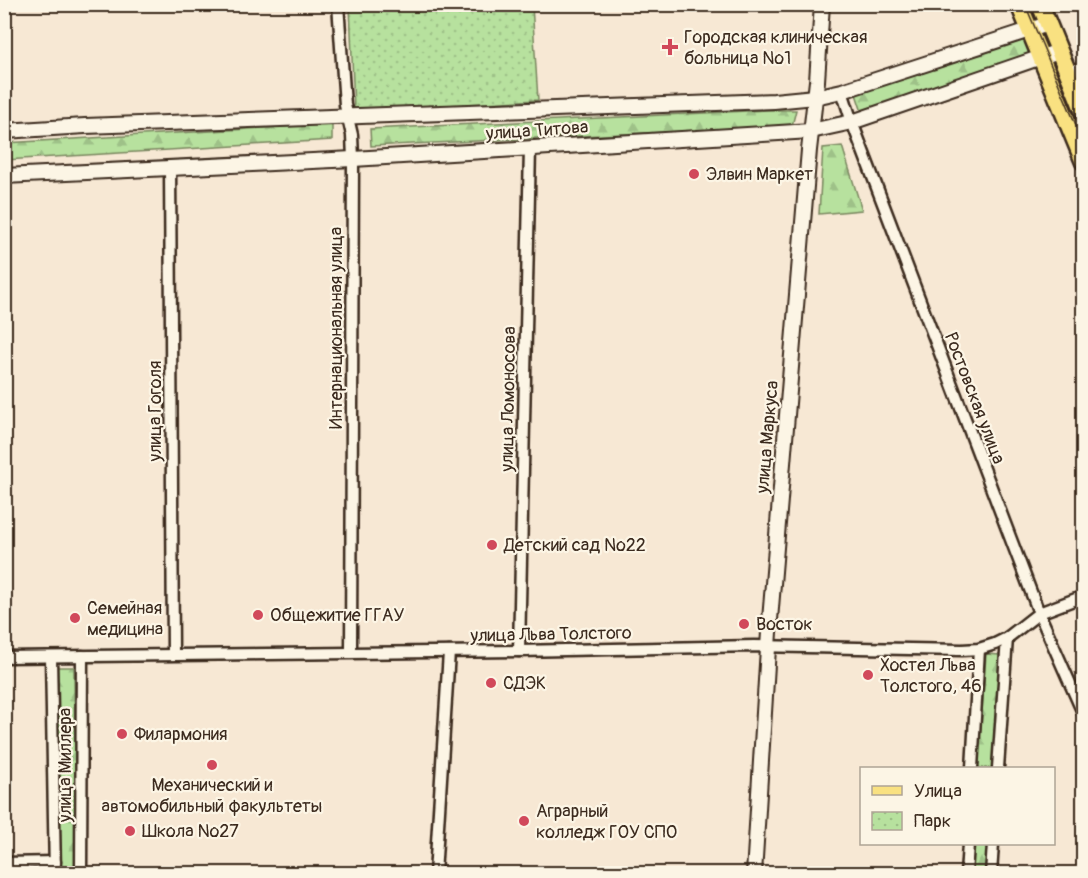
<svg xmlns="http://www.w3.org/2000/svg" width="1088" height="878" viewBox="0 0 1088 878" font-family="Pangolin,sans-serif">
  <style>
    .forest { fill: url(#forest-firs); stroke: #79865e; stroke-width: 1.5 }
    .park { fill: url(#park-dots); stroke: #79865e; stroke-width: 1.5 }
    .lines { fill: none; stroke-linecap: round; stroke-linejoin: round }
    .minor-casing { stroke: #3b2a1e; stroke-width: 15 }
    .tertiary-casing { stroke: #3b2a1e; stroke-width: 18 }
    .primary-casing { stroke: #3b2a1e; stroke-width: 21 }
    .minor { stroke: #fcf5e5; stroke-width: 10 }
    .tertiary { stroke: #fcf5e5; stroke-width: 14 }
    .primary { stroke: #f9e181; stroke-width: 16 }
    .tram { stroke: #3b2a1e; stroke-width: 1.5 }
    .poi-dot { fill: #d1495b; stroke: #fcf5e5; stroke-width: 2 }
    .labels { text-anchor: middle; stroke-width: 4.5; stroke-linejoin: round; paint-order: stroke }
    .poi-label { font-size: 18px; fill: #3b2a1e; stroke: #fcf5e5; text-anchor: start }
    .street-label { font-size: 18px; fill: #3b2a1e; stroke: #fcf5e5 }
  </style>
  <defs>
    <pattern id="forest-firs" width="22" height="20" patternUnits="userSpaceOnUse" patternTransform="scale(1.5)"><rect width="22" height="20" fill="#b7e19e"/><path d="M5 1l3.5 6h-7zM16 11l3.5 6h-7z" fill="#9ec188"/></pattern>
    <pattern id="park-dots" width="8" height="8" patternUnits="userSpaceOnUse" patternTransform="scale(1.5)"><rect width="8" height="8" fill="#b7e19e"/><path d="M2 2h.1M6 6h.1" fill="none" stroke="#9ec188" stroke-width="1.8" stroke-linecap="round"/></pattern>
  </defs>
  <rect width="100%" height="100%" fill="#f7e8d4"/>
  <filter id="ink" filterUnits="userSpaceOnUse"><feTurbulence type="fractalNoise" baseFrequency=".0167" numOctaves="2"/><feDisplacementMap in="SourceGraphic" scale="12" xChannelSelector="R" yChannelSelector="G"/><feConvolveMatrix kernelMatrix="1 2 1 2 8 2 1 2 1" color-interpolation-filters="sRGB"/></filter>
  <g filter="url(#ink)">
    <g class="forest">
      <path d="M1027,39l7,17 -172,56 -6,-18z"/>
      <path d="M768,110h28l-4,16 -421,20 -1,-17z"/>
      <path d="M332,124v16l-327,20v-17z"/>
      <path d="M842,146l20,64 -43,4 4,-66z"/>
      <path d="M986,654l14,1 -7,113h-15z"/>
      <path d="M57,667h17l2,206h-17z"/>
      <path d="M973,844h15l-2,29 -15,1z"/>
    </g>
    <path class="park" d="M350,5h182l6,95 -184,10z"/>
    <g class="lines">
      <g class="minor-casing">
        <g id="minor">
          <path d="M338,4l7,101 7,30 1,24 -2,493"/>
          <path d="M1067,72l17,-5"/>
          <path d="M842,91l10,31 187,491 45,102"/>
          <path d="M170,167l3,487"/>
          <path d="M519,651l11,-503"/>
          <path d="M4,657l515,-6 235,-5 208,4 17,-1 16,-5 12,-6 32,-25 45,-17"/>
          <path d="M51,657l4,217"/>
          <path d="M972,768l7,-119"/>
          <path d="M998,768l9,-130"/>
          <path d="M4,863l51,-1"/>
          <path d="M81,874l1,-218"/>
          <path d="M435,874l14,-222"/>
          <path d="M966,874l2,-30"/>
          <path d="M991,874l2,-30"/>
        </g>
      </g>
      <g class="tertiary-casing">
        <g id="tertiary">
          <path d="M4,131l81,-5 689,-25 41,-4 27,-6 206,-67"/>
          <path d="M4,176l349,-17 458,-28 41,-9 207,-71"/>
          <path d="M754,874l15,-242 40,-482 8,-69 5,-77"/>
        </g>
      </g>
      <g class="primary-casing">
        <g id="primary">
          <path d="M1019,4l65,158"/>
          <path d="M1040,4l44,108"/>
        </g>
      </g>
      <use href="#minor" class="minor"/>
      <use href="#tertiary" class="tertiary"/>
      <use href="#primary" class="primary"/>
      <path class="tram" d="M1025,4l59,140"/>
    </g>
  </g>
  <g class="poi-dot">
    <path d="M667 38h6v6h6v6h-6v6h-6v-6h-6v-6h6z"/>
    <circle cx="694" cy="174" r="6"/>
    <circle cx="492" cy="545" r="6"/>
    <circle cx="258" cy="615" r="6"/>
    <circle cx="75" cy="618" r="6"/>
    <circle cx="744" cy="624" r="6"/>
    <circle cx="868" cy="675" r="6"/>
    <circle cx="491" cy="683" r="6"/>
    <circle cx="122" cy="734" r="6"/>
    <circle cx="212" cy="765" r="6"/>
    <circle cx="524" cy="821" r="6"/>
    <circle cx="130" cy="831" r="6"/>
  </g>
  <g class="labels">
    <g class="poi-label">
      <text x="684" y="43">Городская клиническая<tspan x="684" dy="21">больница №1</tspan></text>
      <text x="706" y="180">Элвин Маркет</text>
      <text x="504" y="551">Детский сад №22</text>
      <text x="87" y="614">Семейная<tspan x="87" dy="21">медицина</tspan></text>
      <text x="270" y="621">Общежитие ГГАУ</text>
      <text x="756" y="630">Восток</text>
      <text x="880" y="671">Хостел Льва<tspan x="880" dy="21">Толстого, 46</tspan></text>
      <text x="503" y="689">СДЭК</text>
      <text x="134" y="740">Филармония</text>
      <text x="212" y="791" text-anchor="middle">Механический и<tspan x="212" dy="21">автомобильный факультеты</tspan></text>
      <text x="536" y="817">Аграрный<tspan x="536" dy="21">колледж ГОУ СПО</tspan></text>
      <text x="142" y="837">Школа №27</text>
    </g>
    <g class="street-label">
      <text transform="translate(537 130) rotate(-4)" y="6">улица Титова</text>
      <text transform="translate(336 328) rotate(-90)" y="6">Интернациональная улица</text>
      <text transform="translate(975 398) rotate(69)" y="6">Ростовская улица</text>
      <text transform="translate(508 399) rotate(-89)" y="6">улица Ломоносова</text>
      <text transform="translate(155 411) rotate(-90)" y="6">улица Гоголя</text>
      <text transform="translate(767 437) rotate(-85)" y="6">улица Маркуса</text>
      <text transform="translate(551 634) rotate(-1)" y="6">улица Льва Толстого</text>
      <text transform="translate(65 765) rotate(-90)" y="6">улица Миллера</text>
    </g>
  </g>
  <rect width="1088" height="878" fill="none" stroke="#fcf5e5" stroke-width="24"/>
  <rect x="12" y="12" width="1064" height="854" fill="none" stroke="#3b2a1e" stroke-width="2" filter="url(#ink)"/>
  <rect x="860" y="767" width="195" height="78" fill="#fcf5e5" stroke="#afa495" stroke-width="1.5"/>
  <rect x="872" y="786" width="30" height="9" fill="#f9e181" stroke="#afa495" stroke-width="1.5"/>
  <text x="914" y="797" font-size="18" fill="#3b2a1e">Улица</text>
  <rect x="872" y="812" width="30" height="18" fill="url(#park-dots)" stroke="#afa495" stroke-width="1.5"/>
  <text x="914" y="827" font-size="18" fill="#3b2a1e">Парк</text>
</svg>
